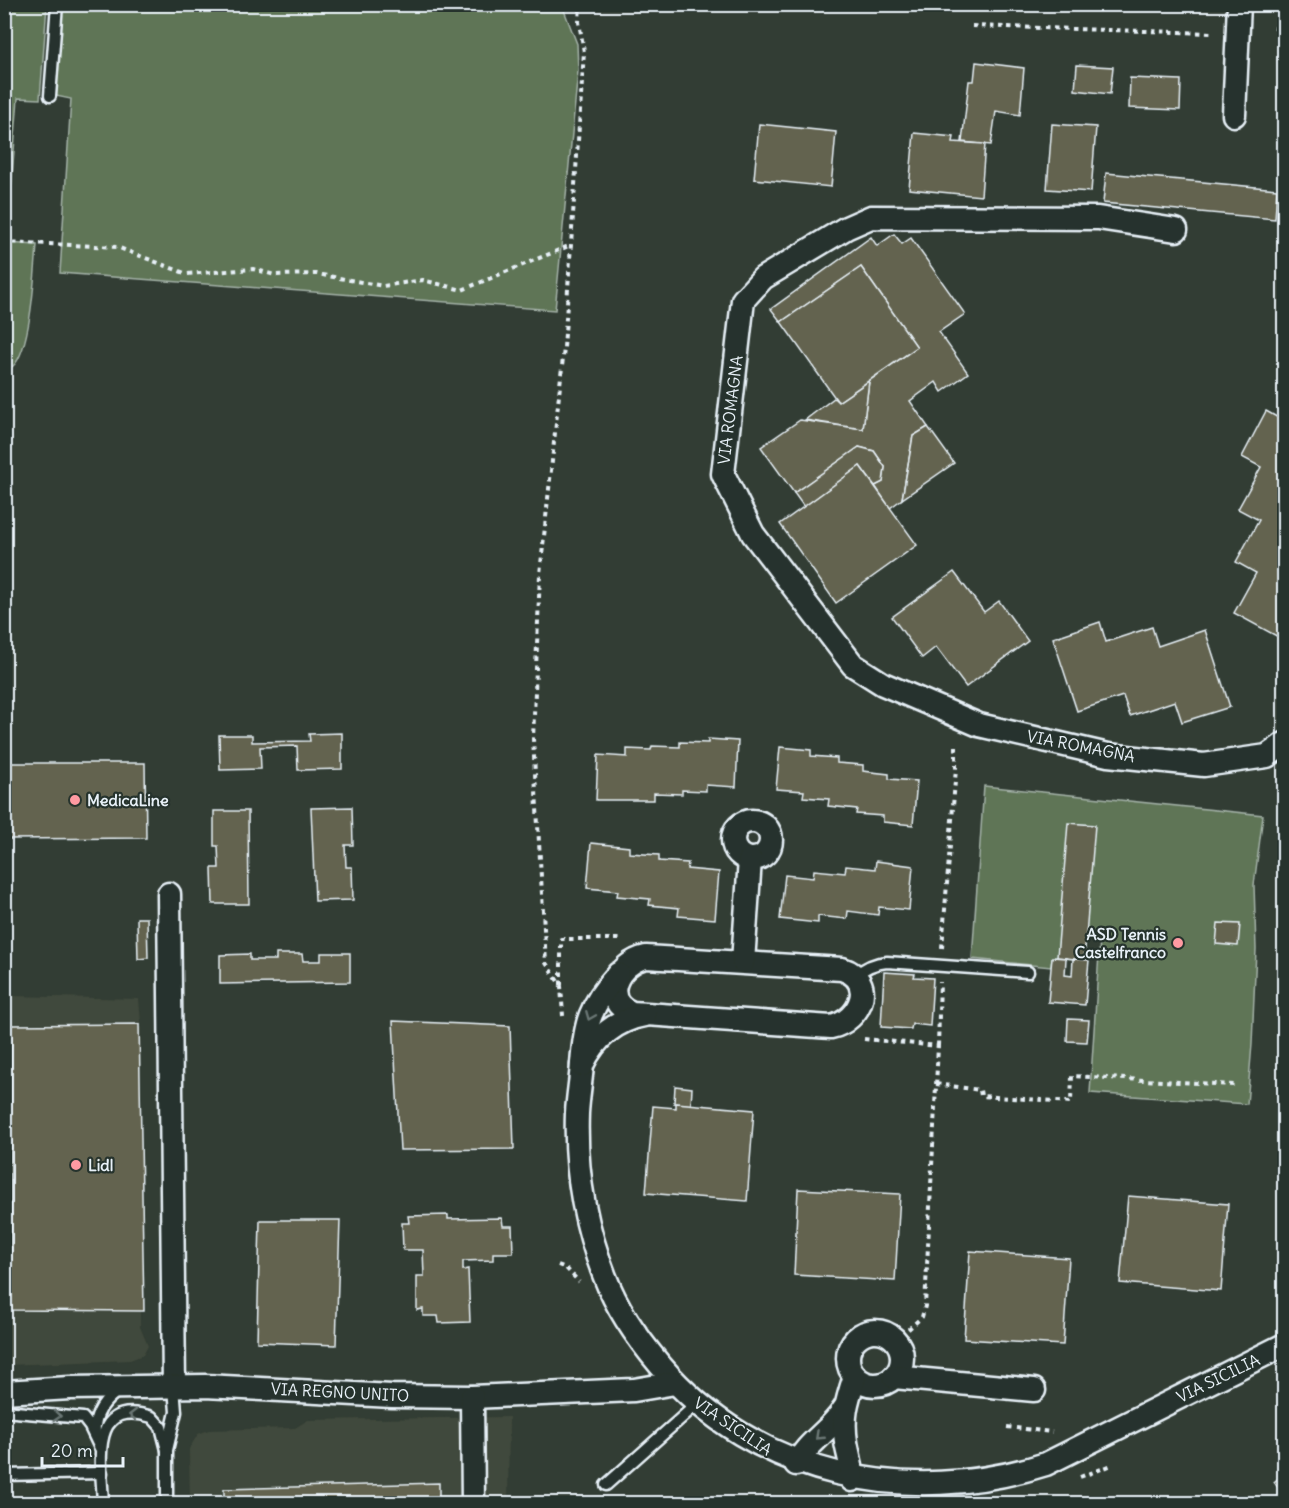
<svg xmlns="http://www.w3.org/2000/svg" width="1289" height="1508" viewBox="0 0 1289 1508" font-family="Delius,sans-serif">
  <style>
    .built { fill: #41493c }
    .green { fill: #5f7457; stroke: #a4b2a8; stroke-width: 1.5 }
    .building { fill: #64644f; stroke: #e8f1f8; stroke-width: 1.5 }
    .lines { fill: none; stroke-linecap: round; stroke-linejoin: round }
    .lane-casing { stroke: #e8f1f8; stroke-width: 15 }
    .street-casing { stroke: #e8f1f8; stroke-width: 27 }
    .path { stroke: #e8f1f8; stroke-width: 4; stroke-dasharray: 4.5 4.5; stroke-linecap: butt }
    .lane { stroke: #26332d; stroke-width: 10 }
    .street { stroke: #26332d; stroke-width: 22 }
    .oneway { stroke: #6a7674 }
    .poi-dot { fill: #ff9aa2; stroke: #26332d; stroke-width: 2 }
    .labels { text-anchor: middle; stroke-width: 4.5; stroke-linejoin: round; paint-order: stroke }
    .street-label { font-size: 16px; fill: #e8f1f8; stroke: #26332d }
    .poi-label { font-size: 16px; font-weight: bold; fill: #e8f1f8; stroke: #26332d; text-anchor: start }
  </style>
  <rect width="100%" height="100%" fill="#323d34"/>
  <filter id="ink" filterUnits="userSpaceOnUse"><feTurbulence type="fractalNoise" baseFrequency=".0167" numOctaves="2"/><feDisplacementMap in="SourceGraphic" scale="12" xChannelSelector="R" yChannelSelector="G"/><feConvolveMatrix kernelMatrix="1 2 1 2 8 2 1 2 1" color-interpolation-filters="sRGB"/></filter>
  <g filter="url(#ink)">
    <g class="built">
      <path d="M11,996l128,3 2,24 -1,304 8,19 -5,9 -13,5 -125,5 -1,-355 6,-1z"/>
      <path d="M509,1417l-1,86h-318l-1,-54 9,-15 11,-4 86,-2 13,-8z"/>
    </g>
    <g class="green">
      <path d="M5,4l42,1 -7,94 -22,-1 -11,145 30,2c-2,25 -6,105 -24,121 -2,2 -6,3 -8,4z"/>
      <path d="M63,5h499l15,39 1,27 -23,239 -495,-37 11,-174 -15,-3z"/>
      <path d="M984,786l279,29 -9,70 2,64 -4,95 -5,60 -157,-11 10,-155 -14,-1 -2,23 -32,-3 -1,10 -79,-8z"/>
    </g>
    <g class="building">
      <path d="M976,62l48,6 -4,47 -24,-4 -5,34 -29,-3 7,-61h5z"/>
      <path d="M1077,65l36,2 -3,27 -35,-4z"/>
      <path d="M1130,78l51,2 -1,30 -51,-2z"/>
      <path d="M759,124l77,8 -5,55 -77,-8z"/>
      <path d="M1052,124l44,3 -5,65 -44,-3z"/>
      <path d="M914,133l40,4 -1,5 32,2 -4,52 -72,-7z"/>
      <path d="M1106,173l171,16 -2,30 -172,-16z"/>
      <path d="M894,234l8,10 9,-6 54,76 -26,18 29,41 -26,19 -6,-10 -26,19 18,26 -15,9 -11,63 -12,9 -15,-22 8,-4 2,-15 -11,-16 -15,-4 -65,46 -33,-46 39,-27 63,9 6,-48 48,-34 -56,-80 -80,55 -10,-13 100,-72 6,9z"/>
      <path d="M861,267l56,80 -79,55 -57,-80z"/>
      <path d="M869,381l-6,48 -58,-9 29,-22 4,4z"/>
      <path d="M1266,411l18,10v219l-50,-27 22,-40 -20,-11 23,-42 -21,-11 23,-42 -19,-10z"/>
      <path d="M928,427l26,36 -52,36 11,-63z"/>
      <path d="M859,447l15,4 11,16 -2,15 -8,4 -15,-20 -56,41 -10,-14z"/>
      <path d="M860,466l57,79 -81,58 -56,-79z"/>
      <path d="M954,572l30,40 15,-11 29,40 -62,46 -30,-40 -14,11 -30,-41z"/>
      <path d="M1100,622l6,20 46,-15 6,19 47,-16 25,77 -48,15 -7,-21 -45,15 -7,-20 -46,15 -24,-73z"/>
      <path d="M342,733v36l-44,1 -1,-24 -37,1 1,22 -41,1 -1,-35h33v7l58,-1 -1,-7z"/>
      <path d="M708,739l30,2 -2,46 -30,-2v6l-24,-1v4l-28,-1v7h-58l2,-45 29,2v-8l24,1 1,-4 28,1v-5l28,1z"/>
      <path d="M780,747l31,3v6l26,2v5l26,2v6l26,3v5l28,2 -4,44 -30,-3v-6l-27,-2 1,-5 -29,-3 1,-7 -26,-2 1,-6 -28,-2z"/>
      <path d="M4,763h141l1,75 -142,1z"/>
      <path d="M352,807l1,38h-8l1,22h6l1,33 -38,1 -4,-93z"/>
      <path d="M214,811h34l1,93h-36l-1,-36h7l-1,-22h-4z"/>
      <path d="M1068,823l27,2 -11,135 -27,-3z"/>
      <path d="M591,843l38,4v6l30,2v6l29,2 -1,6 32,3 -4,47 -37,-3 1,-8 -30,-3 1,-6 -33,-3 1,-5 -31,-3z"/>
      <path d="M876,861l37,5 -4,44 -30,-3 -1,8 -30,-4 -1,8 -29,-3v7l-38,-4 5,-44 28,3 1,-8 31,3 1,-7 29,3z"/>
      <path d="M137,918h10l1,40 -10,1z"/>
      <path d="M1218,923l22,1 -2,22 -22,-2z"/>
      <path d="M321,953h29v29l-130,2v-29l30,-1v6h26v-6h26l1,7h18z"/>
      <path d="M1052,957l14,1 -1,17 7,1 1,-17 16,1 -4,45 -37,-3z"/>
      <path d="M884,972l31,2 -1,3 19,1 -3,48 -18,-2 -1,5 -30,-2z"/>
      <path d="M1068,1019l21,1 -2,22 -20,-1z"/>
      <path d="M393,1021l117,5 4,123 -114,1z"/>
      <path d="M139,1024l5,287 -133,-1v-285z"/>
      <path d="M675,1086l17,2 -1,17 -17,-2z"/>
      <path d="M676,1103l78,7 -7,91 -101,-8 7,-87 23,2z"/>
      <path d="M798,1189l102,5 -5,87 -101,-6z"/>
      <path d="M1128,1196l100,8 -7,87 -101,-8z"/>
      <path d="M448,1215v4l54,-1 1,8h9l1,27h-20v7l-30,1v9l5,-1 2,53 -31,1 -1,-7h-15v-7l-6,1v-34h7l-1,-26h-20l-1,-27h7l-1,-7z"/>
      <path d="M260,1220h80l-4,125 -79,-3z"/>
      <path d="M970,1251l99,7 -6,87 -99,-6z"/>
      <path d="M1284,1474v22l-10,-14z"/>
      <path d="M439,1483v21h-215v-15z"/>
    </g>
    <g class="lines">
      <g class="lane-casing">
        <g id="lane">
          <path d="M50,96l7,-92"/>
          <path d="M855,976c10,-9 19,-13 32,-14l141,10"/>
          <path d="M4,1411l79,7 7,9 10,21"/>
          <path d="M95,1433c-2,-18 10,-34 25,-43"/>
          <path d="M4,1475l98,-2"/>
          <path d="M606,1485l91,-81"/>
          <path d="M103,1504c-1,-39 -16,-107 49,-87l9,10 6,23"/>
          <path d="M167,1504v-54l9,-38 -2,-25"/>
        </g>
      </g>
      <g class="street-casing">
        <g id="street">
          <path d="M1234,115l5,-111"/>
          <path d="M1176,230l-78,-12 -227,-1 -25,11 -83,50 -20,22 -20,174 30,60 100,131 30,19 96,41 129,30 96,10 63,-9 17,-12"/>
          <circle cx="752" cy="840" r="19"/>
          <path d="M169,894l5,493"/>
          <path d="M646,957l196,12c35,11 19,52 -11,58l-199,-14c-33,-12 -15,-50 14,-56z"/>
          <path d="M743,962l7,-103"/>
          <path d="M618,974c-28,31 -33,49 -36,90 -1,16 -4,32 -5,49 -2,57 7,111 28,164 12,32 33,62 55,88 95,112 248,143 386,99l238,-119"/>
          <path d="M582,1065c13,-27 34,-45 63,-50"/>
          <circle cx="875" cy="1358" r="27"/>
          <path d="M894,1377l140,13"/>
          <path d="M4,1392l66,-4 135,-2 187,10 80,1 162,-7 41,-7"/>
          <path d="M472,1397l1,107"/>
          <path d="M796,1464c12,-22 35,-34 48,-55"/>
          <path d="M852,1480c1,-13 -4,-25 -6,-38 -4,-27 1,-41 9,-66"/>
        </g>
      </g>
      <g class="path">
        <path d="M972,26l241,7"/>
        <path d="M1274,28l10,1"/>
        <path d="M4,242l113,5 70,27 66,-5 22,6 42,-1 66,12 40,-6 39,10 109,-45"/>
        <path d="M942,948l14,-180v-25"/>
        <path d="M561,985v-46h60"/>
        <path d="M563,1016l-2,-30 -15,-23 -13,-224 7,-165 24,-226 20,-296 -5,-30 1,-18"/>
        <path d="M864,1039l74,7 -13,260 -3,11 -26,23"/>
        <path d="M938,1046l2,-64"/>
        <path d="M936,1084l44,6 1,6 90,6 1,-26 163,9"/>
        <path d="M558,1265l8,3 13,14"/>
        <path d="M1007,1427l45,5"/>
        <path d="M1080,1477l32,-12"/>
        <path d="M1005,1504l14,-5"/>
      </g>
      <use href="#lane" class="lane"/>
      <use href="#street" class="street"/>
    </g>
    <defs><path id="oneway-chevron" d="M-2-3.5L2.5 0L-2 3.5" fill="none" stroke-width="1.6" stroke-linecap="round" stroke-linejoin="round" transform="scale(1.5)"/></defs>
    <g class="oneway">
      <use href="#oneway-chevron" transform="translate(590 1016) rotate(112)"/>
      <use href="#oneway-chevron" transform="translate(133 1415) rotate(-179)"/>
      <use href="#oneway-chevron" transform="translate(57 1416) rotate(4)"/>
      <use href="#oneway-chevron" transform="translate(819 1436) rotate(137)"/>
    </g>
  </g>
  <g class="poi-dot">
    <circle cx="75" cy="800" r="6"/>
    <circle cx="1178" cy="943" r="6"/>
    <circle cx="76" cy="1165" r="6"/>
  </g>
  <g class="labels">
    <g class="street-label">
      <text transform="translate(730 410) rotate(-83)" y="6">VIA ROMAGNA</text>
      <text transform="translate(1081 746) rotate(11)" y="6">VIA ROMAGNA</text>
      <text transform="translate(1218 1378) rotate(-26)" y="6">VIA SICILIA</text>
      <text transform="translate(340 1392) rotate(3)" y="6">VIA REGNO UNITO</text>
      <text transform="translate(733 1426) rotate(34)" y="6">VIA SICILIA</text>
    </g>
    <g class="poi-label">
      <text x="87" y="806">MedicaLine</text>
      <text x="1166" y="940" text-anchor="end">ASD Tennis<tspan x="1166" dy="18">Castelfranco</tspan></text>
      <text x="88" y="1171">Lidl</text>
    </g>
  </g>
  <rect width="1289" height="1508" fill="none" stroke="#26332d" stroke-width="24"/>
  <rect x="12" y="12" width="1265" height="1484" fill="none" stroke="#e8f1f8" stroke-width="2" filter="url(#ink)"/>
  <path d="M42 1457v9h81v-9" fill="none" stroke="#e8f1f8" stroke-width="3"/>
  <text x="51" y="1457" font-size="18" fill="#e8f1f8" stroke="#26332d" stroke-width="4.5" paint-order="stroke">20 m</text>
</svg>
